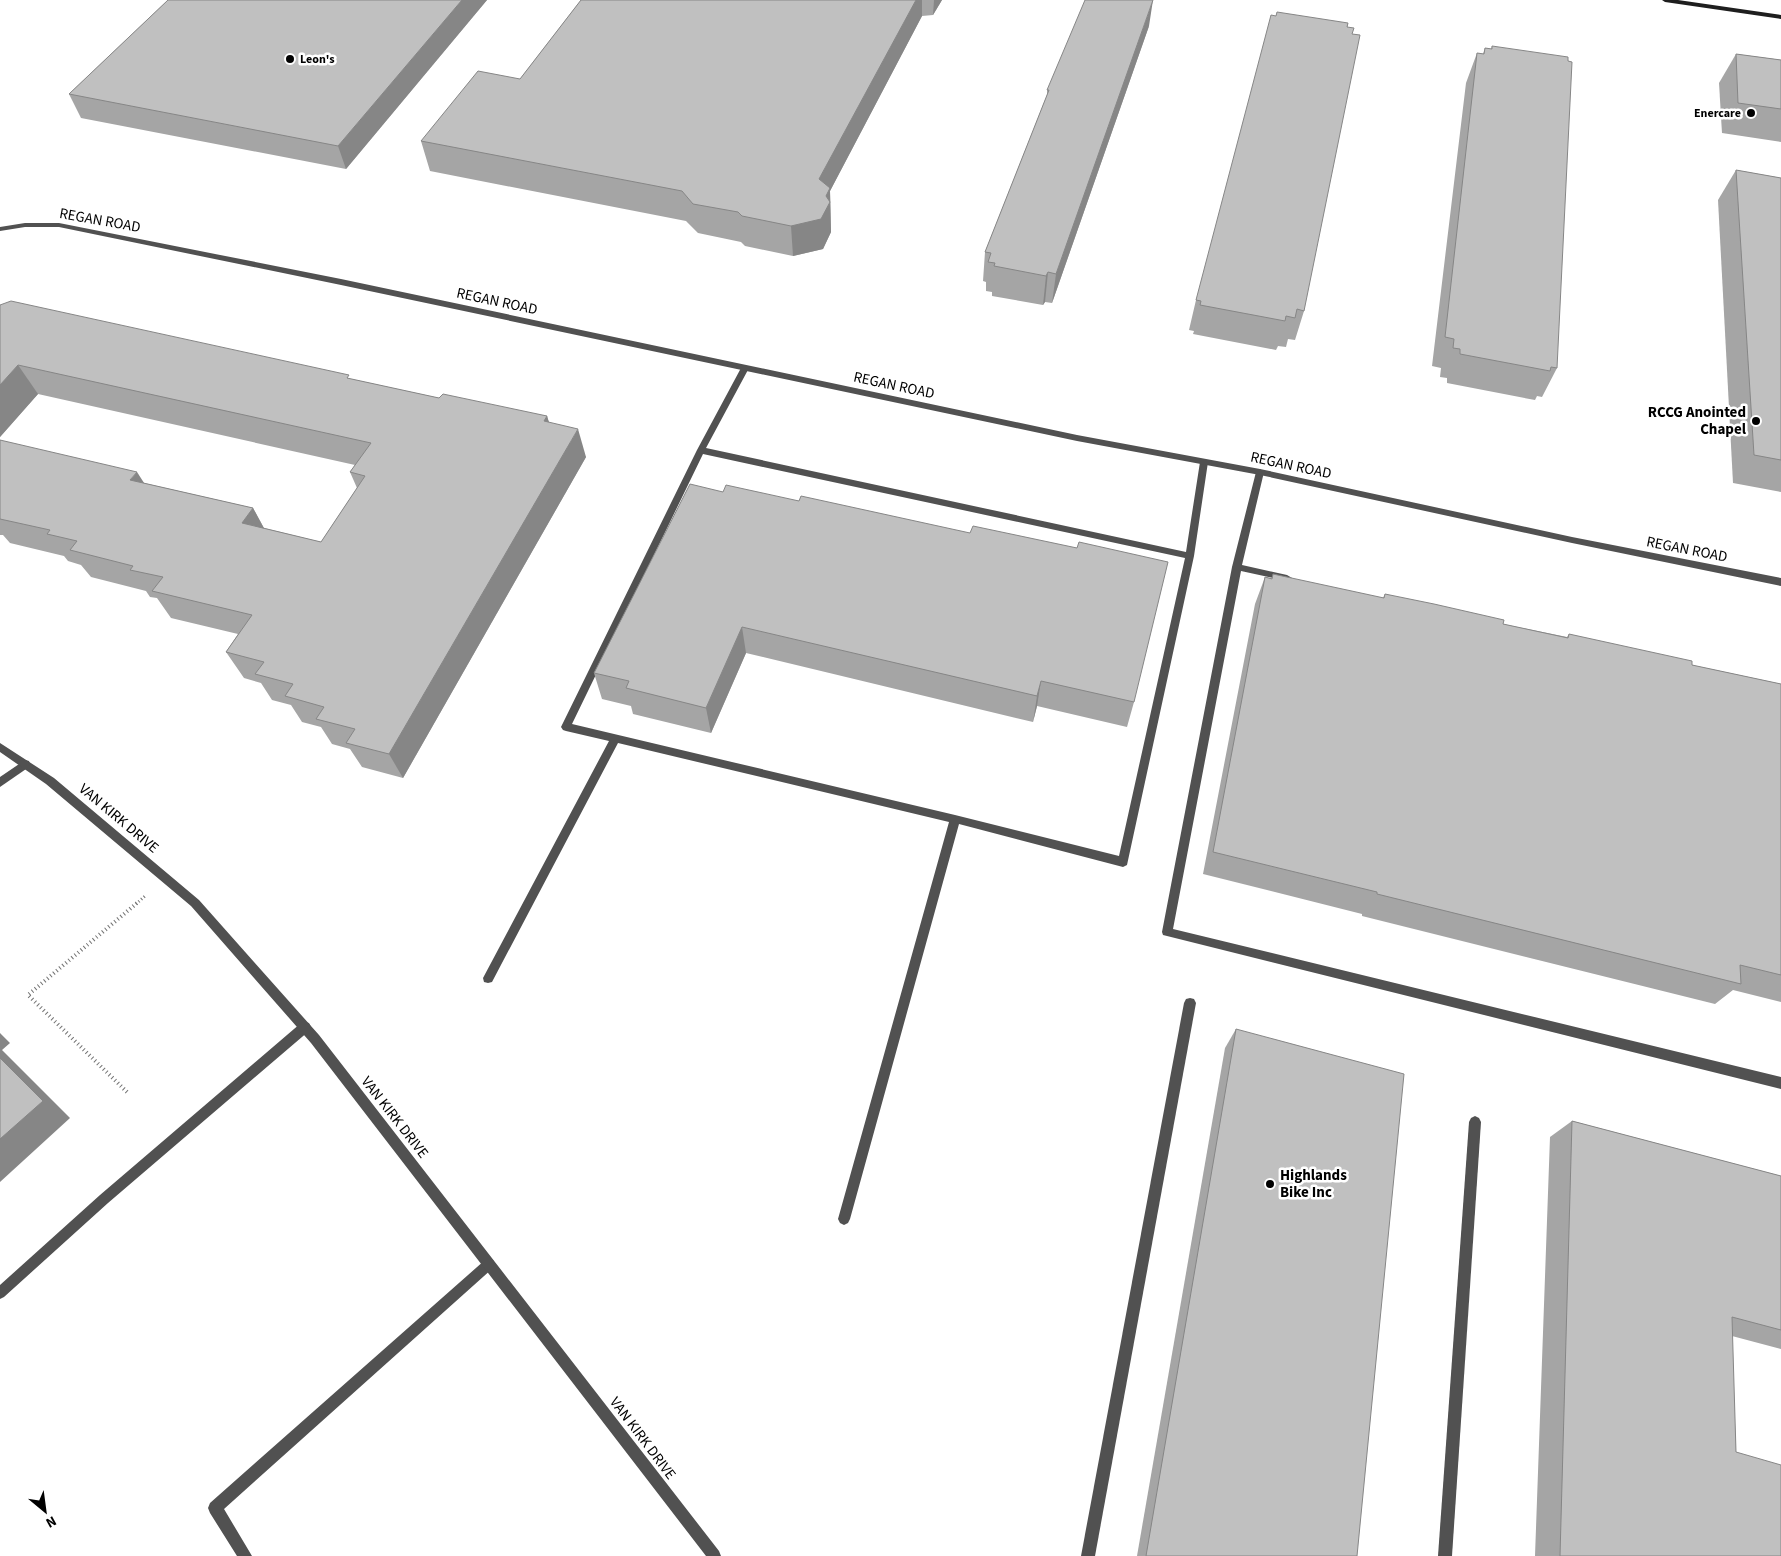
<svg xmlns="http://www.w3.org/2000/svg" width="1781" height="1556" viewBox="0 0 1781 1556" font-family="'Source Sans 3',sans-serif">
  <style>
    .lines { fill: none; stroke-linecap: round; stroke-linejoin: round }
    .path-far1 { stroke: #737373; stroke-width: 3; stroke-dasharray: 1 2.5; stroke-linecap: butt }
    .path { stroke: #737373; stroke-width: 4; stroke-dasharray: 1 3; stroke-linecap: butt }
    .service { fill: #515151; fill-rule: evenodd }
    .minor { fill: #515151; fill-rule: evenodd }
    .tertiary { fill: #515151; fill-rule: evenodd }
    .secondary { fill: #1e1e1e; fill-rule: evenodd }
    .wall { fill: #a5a5a5 }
    .shaded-wall { fill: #868686 }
    .building { fill: #c0c0c0; stroke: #868686 }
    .poi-dot { fill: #000; stroke: #fff; stroke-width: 2 }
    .labels { text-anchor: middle; stroke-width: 5; stroke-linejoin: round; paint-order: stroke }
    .far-poi-label { font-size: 12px; font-weight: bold; fill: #000; stroke: #fff; text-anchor: start }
    .street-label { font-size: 15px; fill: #000; stroke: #fff }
    .poi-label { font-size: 15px; font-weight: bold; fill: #000; stroke: #fff; text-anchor: end }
  </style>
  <rect width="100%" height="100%" fill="#fff"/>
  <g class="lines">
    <path class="path-far1" d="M136,904l9,-8"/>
    <path class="path" d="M127,1092l-99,-97 109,-92"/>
    <g class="service">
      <path d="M745,365l4,3 -43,80 480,104 14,-90 4,-3 4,3 -14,94 -67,309 -4,2 -164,-43 -109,395 -2,4 -4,2 -4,-2 -2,-4 111,-397 -331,-79 -126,239 -4,1 -4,-1 -1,-4 126,-237 -43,-10 -3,-1 -2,-3 136,-277 44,-82zM703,454l482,104 -66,298 -164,-41 -383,-91z"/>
      <path d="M1260,469l4,3 -22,93 45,10 5,3 -5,3 -46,-10 -68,358 608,148v12l-618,-154 -1,-3 70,-365 24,-95z"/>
      <path d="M25,760l4,1 1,3 -1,3 -29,20v-10z"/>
      <path d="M1190,998l4,1 2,4 -101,553h-14l103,-553 2,-4z"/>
      <path d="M305,1022l4,1 2,4 -2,4 -201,172 -104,94 -4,2v-14l100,-90 201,-172z"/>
      <path d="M1475,1116l4,2 2,4 -29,434h-14l31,-434 2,-4z"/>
      <path d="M489,1258l4,2 2,4 -2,4 -269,241 28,47h-15l-27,-43 -2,-5 2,-5 275,-243z"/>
    </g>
    <path class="minor" d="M25,223h34l282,56 736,156 183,34 312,68 209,41v8l-209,-43 -312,-68 -183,-34 -736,-156 -282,-58h-34l-25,4v-4z"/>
    <path class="tertiary" d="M0,743l54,35 145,122 120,135 400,516 2,5h-15l-395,-513 -120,-137 -145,-122 -46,-32z"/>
    <path class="secondary" d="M1662,0h16l103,15v4l-116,-17z"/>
  </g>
  <g class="wall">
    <path d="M168,0h319l-141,169 -265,-51 -12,-24z"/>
    <path d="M581,0h361l-9,15 -11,1 -92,175 1,41 -8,17 -30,7 -48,-10 -4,-4 -43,-9 -12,-12 -256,-50 -9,-30 99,-62z"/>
    <path d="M1348,23l-44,288 -9,29 -7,-1 -2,8 -8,-1 -2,4 -83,-16 1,-3 -5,-1 7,-30z"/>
    <path d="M1149,26l-97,277 -7,-1 -2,3 -51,-9v-4l-6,-1v-9l-3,-1 2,-29 62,-157v-5z"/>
    <path d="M1492,46l65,322 -15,29 -5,-1 -2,4 -88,-17v-5l-7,-1 1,-9 -9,-2 34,-283 11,-30 6,1 2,-6 6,1z"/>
    <path d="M1736,54l45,6v82l-59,-9 -3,-50z"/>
    <path d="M1736,170l45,8v314l-48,-9 -15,-283z"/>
    <path d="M0,305l351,74 88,19 108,18 2,6 37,35 -183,321 -41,-11 -12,-18 -18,-5 -11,-17 -19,-5 -11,-17 -19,-5 -11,-17 -17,-5 -18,-26 12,-18 -67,-16 -14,-20 -7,-1 -4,-6 -55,-14 -10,-12 -13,-4 -4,-5 -54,-13 -7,-8h-3v-95l144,43 109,25 11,20 57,14 36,-54 -7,-16 5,-7 -317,-71 -38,43z"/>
    <path d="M723,492l76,9 335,201 -7,25 -90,-21 -4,16 -287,-69 -35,80 -78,-19 -2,-8 -29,-7 -8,-26z"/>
    <path d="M1265,577l118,21 2,-4 118,30 64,13 2,-3 123,31 89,19v318l-48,-12 -18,14 -353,-88v-2l-159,-40 52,-270z"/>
    <path d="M1236,1029l121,527h-220l88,-508z"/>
    <path d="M1572,1121l209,55v173l-49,-13 4,116 45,104h-246l15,-419z"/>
  </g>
  <g class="shaded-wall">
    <path d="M462,0h25l-141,169 -8,-23z"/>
    <path d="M916,0h6v16l-92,175 1,41 -8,17 -30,7 -2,-30 28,-47z"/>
    <path d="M934,0h8l-9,15z"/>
    <path d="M1153,0l-4,26 -97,277 4,-29z"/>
    <path d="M1048,272l-3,30 -2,3 3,-29z"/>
    <path d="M18,365l20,29 -38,43v-52z"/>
    <path d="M547,416l8,28 -11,-23z"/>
    <path d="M578,429l8,28 -183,321 -14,-24z"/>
    <path d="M137,472l18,28 -25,-20z"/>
    <path d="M253,508l15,28 -26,-13z"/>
    <path d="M742,627l4,26 -35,80 -5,-25z"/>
    <path d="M1041,681l-4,25 -4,16 4,-26z"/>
    <path d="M0,1033l10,10 -8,7 68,68 -70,64z"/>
  </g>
  <g class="building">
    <path d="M168,0h294l-124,146 -269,-52z"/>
    <path d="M581,0h335l-97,179 11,9 -4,8 4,6 -9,17 -30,7 -49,-10 -4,-4 -45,-8 -11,-13 -261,-50 57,-70 42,8z"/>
    <path d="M1085,0h68l-97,274 -8,-2 -2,4 -52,-10 1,-3 -7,-1 3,-9 -6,-1 64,-162h-2z"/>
    <path d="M1277,12l71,11 -1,4 7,1 -2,6 8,1 -56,276 -7,-2 -2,9 -9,-2 -1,5 -85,-16 1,-4 -5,-1 75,-285 5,1z"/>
    <path d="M1492,46l76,11v4l4,1 -15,306 -6,-1 -1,4 -90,-17v-5l-7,-1 1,-9 -9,-2 32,-284 7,1 1,-6 7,1z"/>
    <path d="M1736,54l45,6v49l-43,-6z"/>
    <path d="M1736,170l45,8v282l-27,-5z"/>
    <path d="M11,301l338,74 -2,3 92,20 4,-4 104,22 -3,5 34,8 -189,325 -43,-11 9,-14 -39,-10 8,-12 -39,-11 8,-12 -38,-10 9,-12 -38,-10 26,-37 -100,-24 11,-14 -33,-7 3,-4 -63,-16 7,-9 -30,-7 3,-4 -50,-11v-79l137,32 -7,8 123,28 -11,15 79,19 44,-66 -15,-4 21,-29 -353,-78 -18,20v-80z"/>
    <path d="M690,484l33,8 3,-7 73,16 2,-5 169,37 3,-7 104,22 2,-6 89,20 -34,140 -93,-21 -4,15 -295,-69 -36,81 -80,-20 3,-7 -35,-8z"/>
    <path d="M1273,574l111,24 1,-4 49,10 70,16 -1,4 65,14 1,-4 123,27v4l89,19v291l-41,-10 1,19 -364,-90v-2l-164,-40 52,-275 7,2z"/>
    <path d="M1236,1029l168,45 -47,482h-211z"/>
    <path d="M0,1058l43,43 -43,38z"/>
    <path d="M1572,1121l209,55v154l-49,-13 4,135 45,13v91h-221z"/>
  </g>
  <g class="poi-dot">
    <circle cx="290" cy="59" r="5"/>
    <circle cx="1751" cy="113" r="5"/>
    <circle cx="1756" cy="421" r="5"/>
    <circle cx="1270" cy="1184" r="5"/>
  </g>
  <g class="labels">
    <g class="far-poi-label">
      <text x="300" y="63">Leon's</text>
      <text x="1741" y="117" text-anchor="end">Enercare</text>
    </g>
    <g class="street-label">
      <text transform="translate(100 220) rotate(10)" y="5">REGAN ROAD</text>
      <text transform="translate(497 301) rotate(12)" y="5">REGAN ROAD</text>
      <text transform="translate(894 385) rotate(12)" y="5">REGAN ROAD</text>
      <text transform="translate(1291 465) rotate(12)" y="5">REGAN ROAD</text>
      <text transform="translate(1687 549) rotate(11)" y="5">REGAN ROAD</text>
      <text transform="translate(119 818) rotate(40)" y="5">VAN KIRK DRIVE</text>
      <text transform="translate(395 1117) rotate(52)" y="5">VAN KIRK DRIVE</text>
      <text transform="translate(643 1438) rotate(53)" y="5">VAN KIRK DRIVE</text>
    </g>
    <g class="poi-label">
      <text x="1746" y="417">RCCG Anointed<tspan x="1746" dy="17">Chapel</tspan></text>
      <text x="1280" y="1180" text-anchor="start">Highlands<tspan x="1280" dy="17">Bike Inc</tspan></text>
    </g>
  </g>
  <g transform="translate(45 1511) rotate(151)" stroke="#ffffff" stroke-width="4" paint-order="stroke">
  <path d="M0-4L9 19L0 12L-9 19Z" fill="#000000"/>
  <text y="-8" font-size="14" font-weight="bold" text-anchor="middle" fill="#000000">N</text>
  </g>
</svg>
